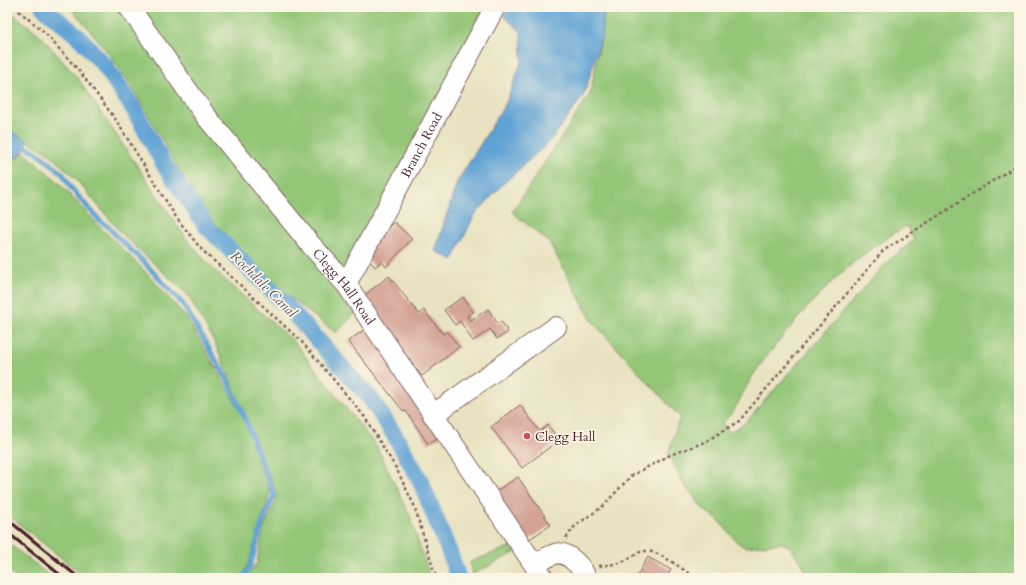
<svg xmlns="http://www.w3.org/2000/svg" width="1026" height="585" viewBox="0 0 1026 585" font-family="Cardo,serif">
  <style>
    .green { fill: #93c677; stroke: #6e7251; fill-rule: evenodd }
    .water { fill: #5fa2d4; stroke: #546080 }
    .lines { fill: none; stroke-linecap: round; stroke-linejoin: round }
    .stream { stroke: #5fa2d4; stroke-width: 5 }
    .canal { stroke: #5fa2d4; stroke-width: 17 }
    .building { fill: #d3a195 }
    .minor-casing { stroke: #81635f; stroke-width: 22 }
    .path { stroke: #81635f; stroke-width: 2.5; stroke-dasharray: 3 3; stroke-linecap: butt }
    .minor { stroke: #fff; stroke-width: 20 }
    .rail { stroke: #4a1f2b; stroke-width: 3 }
    .poi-dot { fill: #d1495b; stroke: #fcf5e5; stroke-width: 1.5 }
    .labels { text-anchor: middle; stroke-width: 3.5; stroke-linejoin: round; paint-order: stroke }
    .street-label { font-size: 13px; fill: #4a1f2b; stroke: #fcf5e5 }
    .poi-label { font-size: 13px; fill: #4a1f2b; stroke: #fcf5e5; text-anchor: start }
    .water-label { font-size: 14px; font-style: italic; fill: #52536f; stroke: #fcf5e5 }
  </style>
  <rect width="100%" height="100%" fill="#fcf5e5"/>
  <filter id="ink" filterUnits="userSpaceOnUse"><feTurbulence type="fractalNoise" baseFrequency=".025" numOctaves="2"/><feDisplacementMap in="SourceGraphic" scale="8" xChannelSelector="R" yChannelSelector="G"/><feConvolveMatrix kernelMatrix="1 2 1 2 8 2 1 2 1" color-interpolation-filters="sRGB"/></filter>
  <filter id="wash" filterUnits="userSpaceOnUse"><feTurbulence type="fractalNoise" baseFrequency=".012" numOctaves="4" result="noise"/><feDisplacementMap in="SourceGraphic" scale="16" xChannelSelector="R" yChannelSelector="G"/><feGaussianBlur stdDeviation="0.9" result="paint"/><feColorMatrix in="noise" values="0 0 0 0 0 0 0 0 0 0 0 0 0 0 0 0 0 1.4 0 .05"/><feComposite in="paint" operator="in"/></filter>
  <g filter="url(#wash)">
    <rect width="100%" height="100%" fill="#e8e2c0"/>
    <g class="green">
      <path d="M69,7h54l221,285 11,22 -19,19c-41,-32 -84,-63 -118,-104 -34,-42 -55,-91 -83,-136 -18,-30 -42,-61 -66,-86z"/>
      <path d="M137,7h349l-135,254 -12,7 -54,-60z"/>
      <path d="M604,7h415v571h-214l1,-5 -4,-10 -12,-16 -8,-4 -37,4 -7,-4 -20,-23 -15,-11 -20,-26 -15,-30 12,-36 -88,-96 -43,-79 -37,-30 78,-118 12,-61zM907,226l7,14 -27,22 -141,160 -16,10 -8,-9c16,-13 21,-34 33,-51 41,-55 90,-113 152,-146z"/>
      <path d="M7,9l32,25 40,46 109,161 25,28 81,73 83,105 32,67 21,64h-184l11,-15 7,-36 12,-26 -1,-13 -14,-30 -12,-34 -34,-81 -28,-49 -64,-59 -48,-57 -28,-26 -33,-19 -7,-1z"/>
      <path d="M24,152l33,29 42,45 41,40 47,52 55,96 28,78 -22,73 -7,13h-155l-79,-64v-353l12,-4z"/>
      <path d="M7,542l45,36h-36l-9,-7z"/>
      <path d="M512,546l4,6 -43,22 -3,-12z"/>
    </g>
    <g class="water">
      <path d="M508,7h96l-2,29 -18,59 -34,46 -47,43 -29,32 -21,44 -18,-9 22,-69 49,-79 16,-43 -1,-28 -17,-16z"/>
      <path d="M7,132l7,1 14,8c-4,12 -8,16 -21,20z"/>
    </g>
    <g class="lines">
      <path class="stream" d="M24,146l11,5 28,23 8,14 30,34 8,5 8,10 23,21 43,46 45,77 17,37 29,77 -12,29 -12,43 -7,11"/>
      <path class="canal" d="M43,7l39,33 23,26 28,42 32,58 41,60 78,77 87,96 26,40 23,41 31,76 7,22"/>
    </g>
    <g id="blocks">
      <g class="building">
        <path d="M394,222l18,17 -26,28 -5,-6 -6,6 -9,-10 10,-18z"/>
        <path d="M389,276l30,38 5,-4 19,24 4,-3 12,16 -37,29 -61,-78z"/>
        <path d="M463,297l10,15 -6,4 3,5 18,-12 10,15 3,-3 7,11 -11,7 -7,-10 -17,12 -13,-20 -5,4 -11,-15z"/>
        <path d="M367,328l74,109 -13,7 -22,-33 -2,1 -56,-71z"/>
        <path d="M520,405l20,27 8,-7 11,15 -37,28 -31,-41z"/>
        <path d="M518,477l33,48 -23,15 -33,-48z"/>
        <path d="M648,557l23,13 -5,8h-30z"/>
      </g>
    </g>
  </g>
  <g filter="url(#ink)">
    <use href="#blocks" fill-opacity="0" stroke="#81635f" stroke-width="1"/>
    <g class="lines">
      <g class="minor-casing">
        <g id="minor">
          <path id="s1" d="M129,7l76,108 106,130 35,39 197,294"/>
          <path id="s2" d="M346,284l149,-277"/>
          <path d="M433,415l123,-88"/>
          <path d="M535,565c6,-4 13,-9 20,-11 12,-4 28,14 31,24"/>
        </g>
      </g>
      <g class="path">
        <path d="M14,7l30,25 36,40 34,45 62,100 25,32 101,93 62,74 32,52 18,37 22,73"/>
        <path d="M566,538l9,-12 27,-19 29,-31 39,-21 35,-13 34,-21 144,-170 136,-87"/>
        <path d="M599,566c10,-1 19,-2 27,-6 5,-2 9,-6 14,-8 13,-6 39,15 50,22l1,4"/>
      </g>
      <use href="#minor" class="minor"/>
      <g class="rail">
        <path d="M7,519l72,59"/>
        <path d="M7,532l57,46"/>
      </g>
    </g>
  </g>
  <circle class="poi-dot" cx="527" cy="436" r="4"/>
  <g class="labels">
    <g class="street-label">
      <text dy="5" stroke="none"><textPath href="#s2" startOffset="158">Branch Road</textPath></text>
      <text dy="5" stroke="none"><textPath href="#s1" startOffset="353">Clegg Hall Road</textPath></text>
    </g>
    <g class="poi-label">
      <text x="535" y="441">Clegg Hall</text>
    </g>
    <g class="water-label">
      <text transform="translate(264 284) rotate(45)" y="5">Rochdale Canal</text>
    </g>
  </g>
  <rect width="1026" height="585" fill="none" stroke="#fcf5e5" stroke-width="24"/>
</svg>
